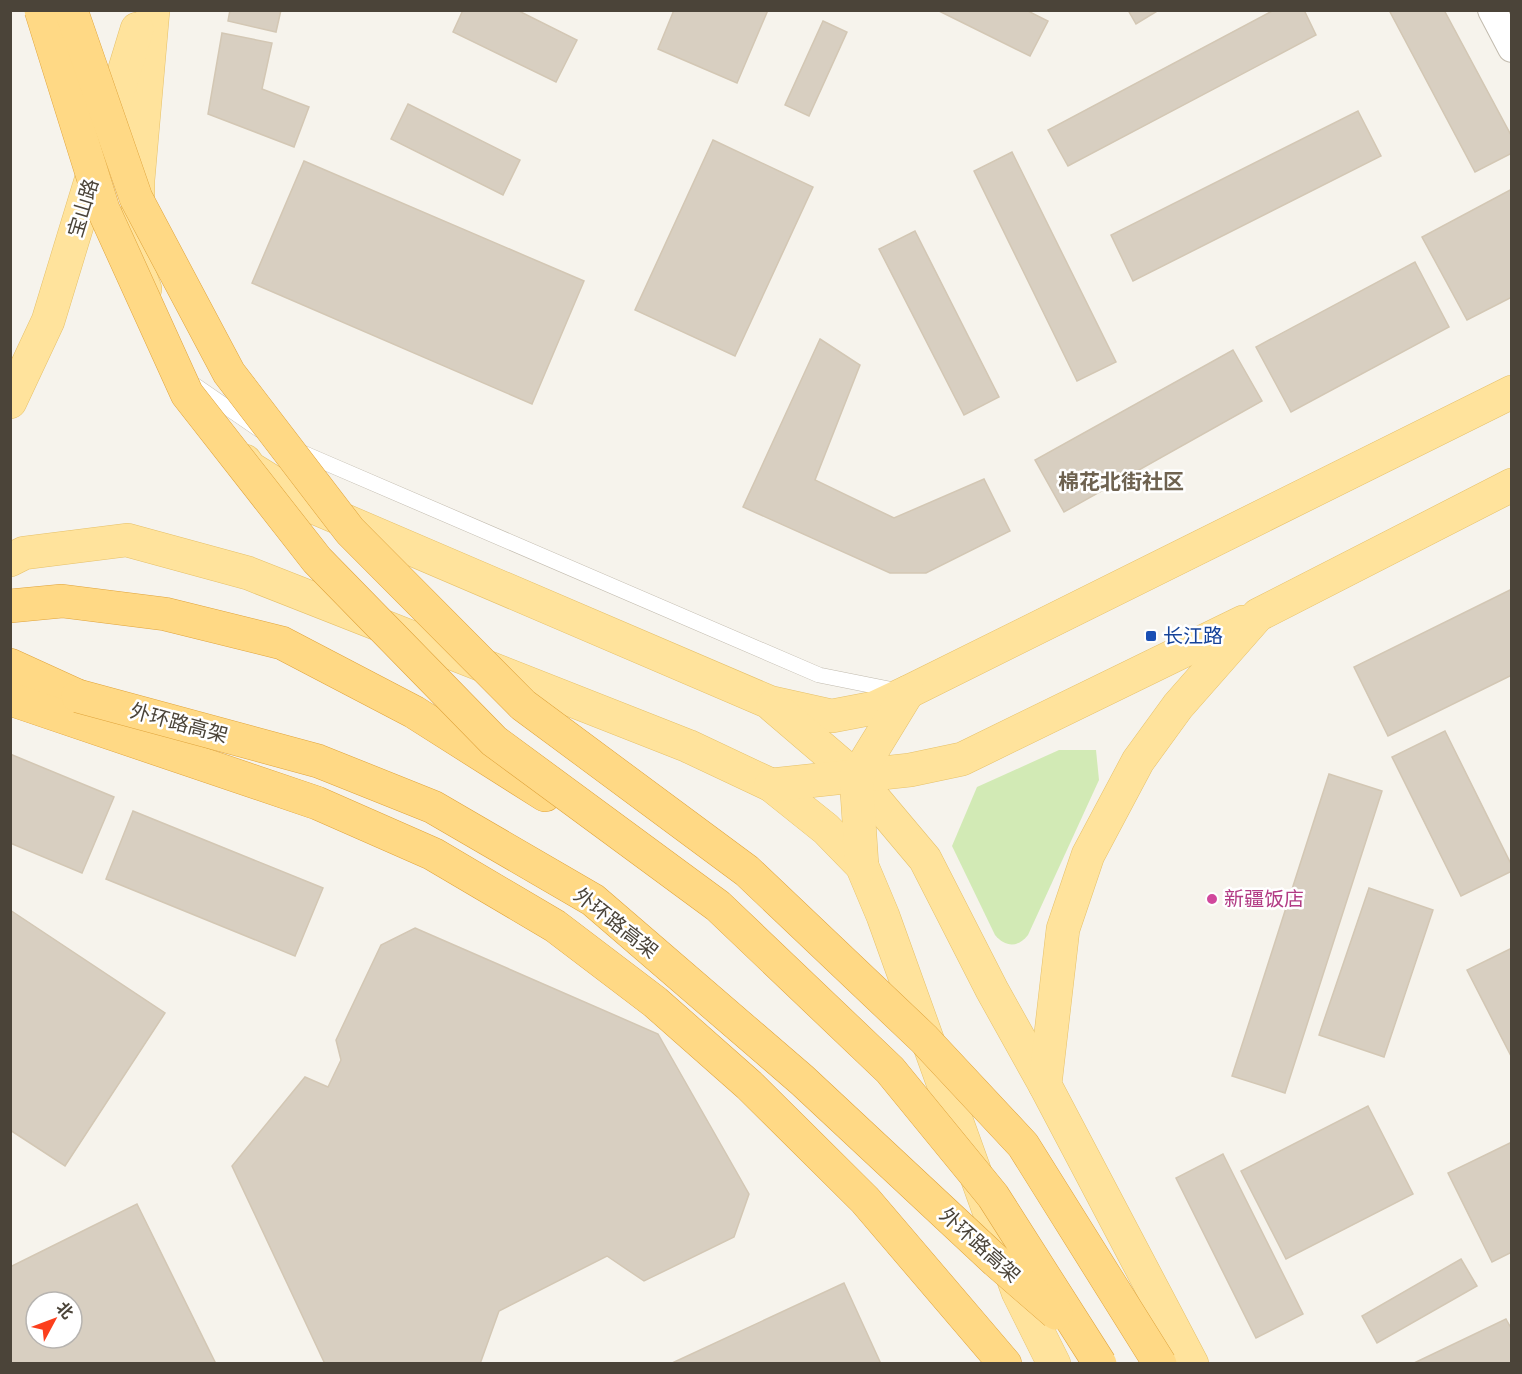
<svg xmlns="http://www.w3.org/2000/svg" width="1522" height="1374" viewBox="0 0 1522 1374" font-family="Helvetica,'Noto Sans SC',sans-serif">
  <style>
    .green { fill: #d2eab5 }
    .building { fill: #d8cfc1; stroke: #d3c7b4; stroke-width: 1.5; fill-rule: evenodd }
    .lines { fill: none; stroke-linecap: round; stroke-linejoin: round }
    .service-casing { stroke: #c2bbae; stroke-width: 16 }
    .minor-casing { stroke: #c2bbae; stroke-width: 30 }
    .primary-casing { stroke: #e6c16a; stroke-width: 34 }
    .trunk-casing { stroke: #e0a43c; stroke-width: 34 }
    .service { stroke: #fff; stroke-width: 15 }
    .minor { stroke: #fff; stroke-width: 28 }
    .primary { stroke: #ffe39c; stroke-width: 33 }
    .trunk { stroke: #ffd985; stroke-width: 33 }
    .trunk-bridge-casing { stroke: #e0a43c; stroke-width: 34; stroke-linecap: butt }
    .trunk-bridge { stroke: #ffd985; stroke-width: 33 }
    .transit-dot { fill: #1a4fb4; stroke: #fff; stroke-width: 2 }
    .hotel-dot { fill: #d1479c; stroke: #fff; stroke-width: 2 }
    .labels { text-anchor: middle; stroke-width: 5; stroke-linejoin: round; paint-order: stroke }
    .street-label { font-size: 20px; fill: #4b4439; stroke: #fff }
    .transit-label { font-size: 20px; fill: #164399; stroke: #fff; text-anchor: start }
    .hotel-label { font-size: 20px; fill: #b23c85; stroke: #fff; text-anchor: start }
    .neighbourhood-label { font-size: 21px; font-weight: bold; fill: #6e6250; stroke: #fff }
  </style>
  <rect width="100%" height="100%" fill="#f6f3ec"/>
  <path class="green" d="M1059,750h37l3,30 -71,155c-10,13 -23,12 -33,0l-43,-89 25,-59z"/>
  <g class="building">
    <path d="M230,10h51l-5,22 -48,-11z"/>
    <path d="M463,10h54l60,30 -21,42 -103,-50z"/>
    <path d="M674,10h94l-31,73 -79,-34z"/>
    <path d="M937,10h89l22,11 -18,35z"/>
    <path d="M1128,10h31l-23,14z"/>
    <path d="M1274,10h30l12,25 -248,131 -20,-36z"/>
    <path d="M1389,10h55l68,127v16l-37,19z"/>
    <path d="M823,21l24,11 -38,84 -24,-11z"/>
    <path d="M222,33l50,10 -10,46 47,18 -15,40 -86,-33z"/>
    <path d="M408,104l112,56 -17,35 -112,-56z"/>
    <path d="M1358,111l23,45 -248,125 -22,-46z"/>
    <path d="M713,140l100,47 -78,169 -100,-46z"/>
    <path d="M1012,152l104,210 -39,19 -103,-210z"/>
    <path d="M304,161l280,120 -52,123 -280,-121z"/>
    <path d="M1512,189v108l-45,23 -45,-83z"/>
    <path d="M915,231l84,166 -35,18 -85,-166z"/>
    <path d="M1415,262l34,65 -158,85 -35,-65z"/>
    <path d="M820,339l40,26 -45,115 79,38 90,-39 26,52 -84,42h-36l-147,-66z"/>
    <path d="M1233,350l29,51 -198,111 -29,-52z"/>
    <path d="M1512,589v86l-124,61 -34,-69z"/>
    <path d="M1445,731l67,135v5l-51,25 -69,-139z"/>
    <path d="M10,754l104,43 -32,76 -72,-30z"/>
    <path d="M1329,774l53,17 -97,302 -53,-17z"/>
    <path d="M133,811l190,77 -28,68 -189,-77z"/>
    <path d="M1369,888l64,22 -49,147 -65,-22z"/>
    <path d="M10,910l155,103 -100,153 -55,-36z"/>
    <path d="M415,928l243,106 91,160 -15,43 -90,44 -37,-25 -108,55 -19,53h-155l-93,-198 73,-89 23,10 13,-27 -5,-20 45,-95z"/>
    <path d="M1512,948v110l-45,-88z"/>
    <path d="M1368,1106l45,88 -127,65 -45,-88z"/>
    <path d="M1512,1142v110l-20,10 -44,-89z"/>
    <path d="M1223,1154l80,160 -47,24 -80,-160z"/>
    <path d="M137,1204l79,160h-206v-97zM36,1302h36v36h-36z"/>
    <path d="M1461,1259l16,27 -100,57 -15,-27z"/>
    <path d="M844,1283l37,81h-211z"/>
    <path d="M1506,1319l6,11v34h-100z"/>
  </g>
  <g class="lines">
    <g class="service-casing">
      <g id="service">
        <path d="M193,384l67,46"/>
        <path d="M296,450l523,225 80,16"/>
      </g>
    </g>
    <g class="minor-casing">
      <path id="minor" d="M1492,10l20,38"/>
    </g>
    <g class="primary-casing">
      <g id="primary">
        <path d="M145,289l-7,-19v-90l15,-170"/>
        <path d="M10,402l38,-81 89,-292"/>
        <path d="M245,461l5,7 61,38 458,196 63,14 42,-8 34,-16 604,-300"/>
        <path d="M10,560l14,-7 103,-13 121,33 440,173 83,39 55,44 36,37 21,50 135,376 36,72"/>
        <path d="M773,706l83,71 69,82 67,131 53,95"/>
        <path d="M771,785l139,-15 52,-11 281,-137"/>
        <path d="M862,866l-6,-89 52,-85"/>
        <path d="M1192,1364l-147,-279 18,-156 25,-74 50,-94 40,-55 80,-91 254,-130"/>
      </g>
    </g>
    <g class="trunk-casing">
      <g id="trunk">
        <path d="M10,606l52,-5 103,13 117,29 132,69 131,83"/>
        <path d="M10,665l68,31"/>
        <path d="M10,699l307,104 116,51 122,72 100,76 94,83 116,115 140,164"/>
      </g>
    </g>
    <use href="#service" class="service"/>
    <use href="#minor" class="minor"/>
    <use href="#primary" class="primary"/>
    <use href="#trunk" class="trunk"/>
    <g class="trunk-bridge-casing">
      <g id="trunk-bridge">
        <path d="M41,10l62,199 84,185 130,166 177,181 224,165 172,164 103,126 107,168"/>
        <path d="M71,10l65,188 93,175 121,158 173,174 224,166 177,168 99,106 137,219"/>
        <path d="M78,696l240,65 115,46 160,93 209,180 194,181 60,52"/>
      </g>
    </g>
    <use href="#trunk-bridge" class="trunk-bridge"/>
  </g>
  <rect class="transit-dot" x="1145" y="630" width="12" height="12" rx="3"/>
  <circle class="hotel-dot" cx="1212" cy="899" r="6"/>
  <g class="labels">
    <g class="street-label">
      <text transform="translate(83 208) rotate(-73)" y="7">宝山路</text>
      <text transform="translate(179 723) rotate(15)" y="7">外环路高架</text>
      <text transform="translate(616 923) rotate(38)" y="7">外环路高架</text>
      <text transform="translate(980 1245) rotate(42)" y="7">外环路高架</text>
    </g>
    <g class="transit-label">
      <text x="1163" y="643">长江路</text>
    </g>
    <g class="hotel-label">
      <text x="1224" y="906">新疆饭店</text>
    </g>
    <g class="neighbourhood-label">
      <text x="1121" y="489">棉花北街社区</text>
    </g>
  </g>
  <rect width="1522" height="1374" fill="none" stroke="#4b4439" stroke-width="24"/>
  <g transform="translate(54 1320) rotate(49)"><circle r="28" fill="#ffffff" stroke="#b7b4b0" stroke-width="1.5"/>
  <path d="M0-4.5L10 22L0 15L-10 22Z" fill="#fc3f1d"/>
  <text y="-9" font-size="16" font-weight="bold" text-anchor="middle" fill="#4b4439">北</text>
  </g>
</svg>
